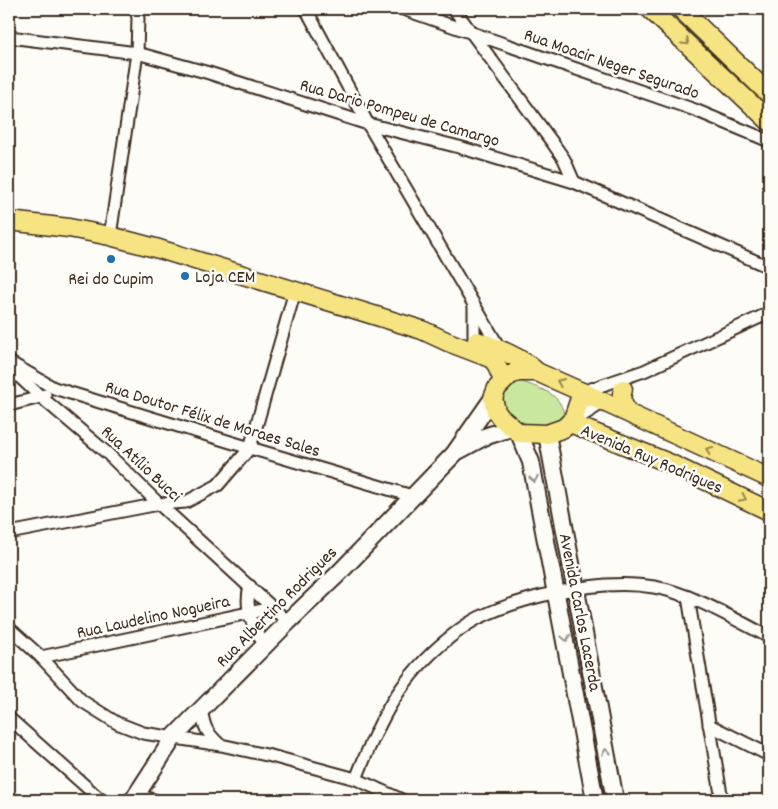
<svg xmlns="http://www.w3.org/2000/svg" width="778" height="809" viewBox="0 0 778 809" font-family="Dekko,sans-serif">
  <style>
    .green { fill: #cae79e; stroke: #82885e }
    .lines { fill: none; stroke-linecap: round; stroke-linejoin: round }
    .street-casing { stroke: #3b2a1e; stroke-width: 15 }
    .secondary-casing { stroke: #3b2a1e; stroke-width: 20 }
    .primary-casing { stroke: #3b2a1e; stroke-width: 21 }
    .street { stroke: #fdfcf7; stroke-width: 11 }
    .secondary { stroke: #fdfcf7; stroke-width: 16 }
    .primary { stroke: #f6e381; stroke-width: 18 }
    .oneway { stroke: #988650 }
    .oneway2 { stroke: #9c938a }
    .poi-dot { fill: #1f6fb2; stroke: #fdfcf7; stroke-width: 2 }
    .labels { text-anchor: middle; stroke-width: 5; stroke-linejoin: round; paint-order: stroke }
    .street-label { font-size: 18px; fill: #3b2a1e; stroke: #fdfcf7 }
    .poi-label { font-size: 18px; fill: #3b2a1e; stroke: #fdfcf7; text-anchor: start }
  </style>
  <rect width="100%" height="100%" fill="#fdfcf7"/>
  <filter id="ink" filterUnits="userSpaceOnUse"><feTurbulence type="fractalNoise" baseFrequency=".02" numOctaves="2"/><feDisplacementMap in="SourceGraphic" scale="10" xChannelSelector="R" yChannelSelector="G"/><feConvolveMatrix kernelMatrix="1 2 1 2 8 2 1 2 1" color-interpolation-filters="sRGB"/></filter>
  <g filter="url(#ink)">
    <path class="green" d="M520,381c19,8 39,10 44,33l-6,12c-22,2 -48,-2 -58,-24l9,-18z"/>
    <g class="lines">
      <g class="street-casing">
        <g id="street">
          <path d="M306,9l62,115 132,225"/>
          <path d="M403,9l292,101 74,31"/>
          <path d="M454,9l98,133 12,17 10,23"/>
          <path d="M9,37l128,16 72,20 159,51 91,23 115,35 195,85"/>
          <path d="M110,236l27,-183 1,-35 -2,-9"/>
          <path d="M474,339v-32"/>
          <path d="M9,362l45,26 196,60 162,48"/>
          <path d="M10,368l31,29 66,56 52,51 129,118"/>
          <path d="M582,392l62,-21 125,-58"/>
          <path d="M9,405l32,-8 4,-2"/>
          <path d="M572,422l35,-22"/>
          <path d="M9,533l150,-29 27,-2 32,-17 32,-37 45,-157"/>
          <path d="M250,586c-6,22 2,41 15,59"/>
          <path d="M688,597l34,203"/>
          <path d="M9,628l32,29 41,44 35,22 26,10 78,12 50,11 85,23 46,21"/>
          <path d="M41,657l231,-49"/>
          <path d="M201,709c3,18 5,23 18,35"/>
          <path d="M9,718l92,82"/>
          <path d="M709,725l60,30"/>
          <path d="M356,779c23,-58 43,-101 93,-141 11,-9 25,-19 38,-24 20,-9 41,-15 62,-20 34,-8 71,-13 105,-7 37,6 82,33 115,50"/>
          <path d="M137,795l17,5"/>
        </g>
      </g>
      <g class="secondary-casing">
        <g id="secondary">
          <path d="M519,433l12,29 64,338"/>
          <path d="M547,434l68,366"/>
          <path d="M458,451l26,-14 27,-9"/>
          <path d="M133,800l41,-63 114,-115 49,-47 117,-121 39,-56"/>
        </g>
      </g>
      <g class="primary-casing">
        <g id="primary">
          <path d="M650,9l119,112"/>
          <path d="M681,9l88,85"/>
          <path d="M9,221l60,7 41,8 49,13 263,81 26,12 42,16 5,4 8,18"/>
          <path d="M477,341c20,7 44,16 60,31l45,20 187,86"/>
          <path d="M537,372h-19l-8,3 -13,13 -4,10 3,13 4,6 19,16 28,1 17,-6 9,-9 9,-27"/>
          <path d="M623,389l-2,10 6,13"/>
          <path d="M570,423l99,40 100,48"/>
        </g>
      </g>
      <use href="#street" class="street"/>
      <use href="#secondary" class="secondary"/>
      <use href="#primary" class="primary"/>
    </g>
    <defs><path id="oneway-chevron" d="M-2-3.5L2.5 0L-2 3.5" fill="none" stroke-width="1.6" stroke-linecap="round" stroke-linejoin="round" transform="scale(1.25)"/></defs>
    <g class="oneway">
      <use href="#oneway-chevron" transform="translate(686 42) rotate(43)"/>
      <use href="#oneway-chevron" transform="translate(560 382) rotate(-157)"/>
      <use href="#oneway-chevron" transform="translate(709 450) rotate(-155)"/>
      <use href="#oneway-chevron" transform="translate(743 498) rotate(26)"/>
    </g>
    <g class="oneway2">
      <use href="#oneway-chevron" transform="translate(534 479) rotate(79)"/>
      <use href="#oneway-chevron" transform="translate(566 638) rotate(79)"/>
      <use href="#oneway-chevron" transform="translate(606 752) rotate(-100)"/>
    </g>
  </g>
  <g class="poi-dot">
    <circle cx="111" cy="259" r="5"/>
    <circle cx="185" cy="276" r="5"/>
  </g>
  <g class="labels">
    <g class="street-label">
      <text transform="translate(612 63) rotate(19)" y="6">Rua Moacir Neger Segurado</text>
      <text transform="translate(400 112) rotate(16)" y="6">Rua Dario Pompeu de Camargo</text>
      <text transform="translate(213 418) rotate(17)" y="6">Rua Doutor Félix de Moraes Sales</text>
      <text transform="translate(652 458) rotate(23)" y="6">Avenida Ruy Rodrigues</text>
      <text transform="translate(142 463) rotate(43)" y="6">Rua Atílio Bucci</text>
      <text transform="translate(276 606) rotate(-45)" y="6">Rua Albertino Rodrigues</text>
      <text transform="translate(581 612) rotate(79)" y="6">Avenida Carlos Lacerda</text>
      <text transform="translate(153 616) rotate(-12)" y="6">Rua Laudelino Nogueira</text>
    </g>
    <g class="poi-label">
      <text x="195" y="282">Loja CEM</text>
      <text x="111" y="284" text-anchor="middle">Rei do Cupim</text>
    </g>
  </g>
  <rect width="778" height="809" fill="none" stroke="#fdfcf7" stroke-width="30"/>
  <rect x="15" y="15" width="748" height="779" fill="none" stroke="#3b2a1e" stroke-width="2" filter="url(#ink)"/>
</svg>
